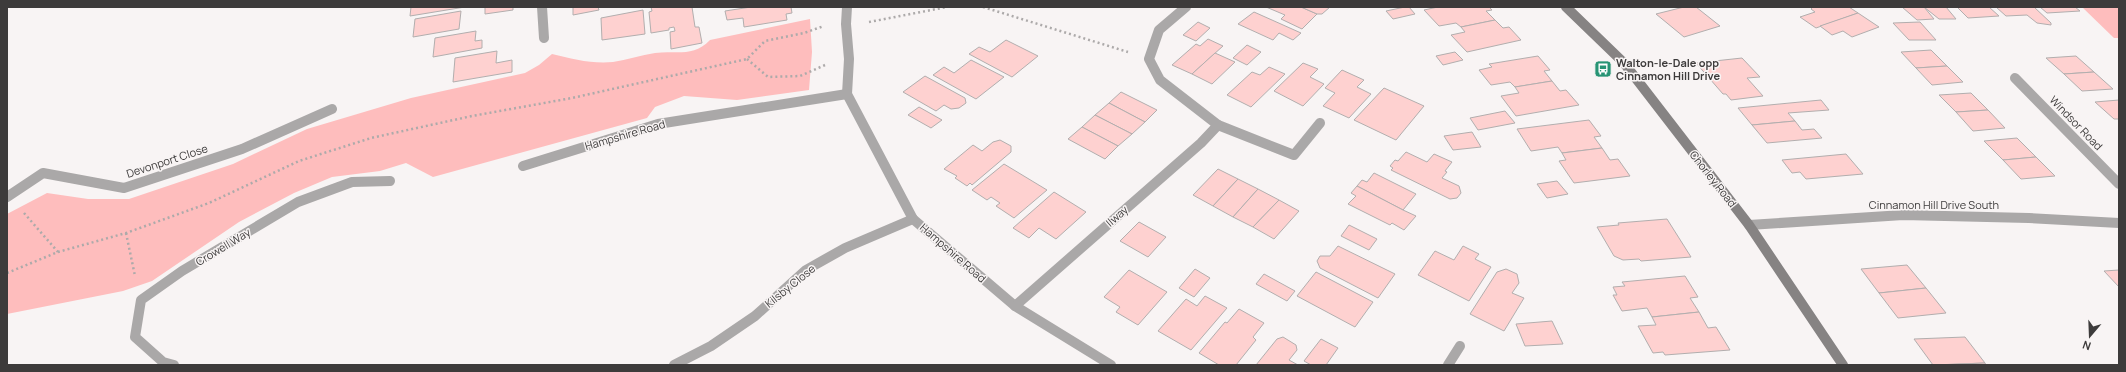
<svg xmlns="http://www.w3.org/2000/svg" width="2126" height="372" viewBox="0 0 2126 372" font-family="Manrope,sans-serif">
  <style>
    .green { fill: #febdbd }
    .building { fill: #fed1d0; stroke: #b2aeae }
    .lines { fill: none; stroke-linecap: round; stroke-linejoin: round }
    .path { stroke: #adaaaa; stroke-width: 2.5; stroke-dasharray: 2 3; stroke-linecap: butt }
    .street { stroke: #aaa8a8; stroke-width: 10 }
    .secondary { stroke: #868383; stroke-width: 10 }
    .labels { text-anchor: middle; stroke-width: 3; stroke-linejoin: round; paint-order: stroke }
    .poi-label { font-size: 11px; font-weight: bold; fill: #3d3b3b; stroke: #f8f4f4; text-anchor: start }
    .street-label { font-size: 11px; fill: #3d3b3b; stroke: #f8f4f4 }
  </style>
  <rect width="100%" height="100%" fill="#f8f4f4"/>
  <g class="green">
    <path d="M2082,7h37v31h-5z"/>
    <path d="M810,19l2,33 -3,38 -72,10 -53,-4 -29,11 -8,11 -214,59 -27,-14 -26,8 -48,6 -38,16 -55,29 -87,59 -29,10 -116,23v-100l40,-21 41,6h41l104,-35 74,-35 104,-31 114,-25 14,-8 13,-11c20,5 40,10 61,8 14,-2 28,-7 42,-9 21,-3 38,5 55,-13z"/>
  </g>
  <g class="building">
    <path d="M411,7h54l-55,9z"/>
    <path d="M485,7h28v3l-28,4z"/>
    <path d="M573,7h25l1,3 -26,5z"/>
    <path d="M651,7h41l3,20h4l3,16 -31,6 -1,-17 5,-1 -1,-4 -5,1v2l-18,3 -2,-21 3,-1z"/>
    <path d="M751,7h42h-2l1,6 -6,1 1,6 -43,7 -1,-9 -16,2 -2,-9z"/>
    <path d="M1266,7h35l16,7 -15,15 -21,-10 4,-4z"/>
    <path d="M1301,7h29l-8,7h-5z"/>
    <path d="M1405,7h4l6,7 -22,5 -7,-8z"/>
    <path d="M1438,7h51l3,3 -6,1 9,9 -34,7 -5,-4 -17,3 -15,-16z"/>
    <path d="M1684,7h12l24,19 -36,11 -28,-23z"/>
    <path d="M1813,7h36l9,6 -42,15 -16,-11 15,-5 -4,-3z"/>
    <path d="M1902,7h22l10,12 -17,1z"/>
    <path d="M1924,7h22l10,12h-17z"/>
    <path d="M1957,7h32l10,9 -31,2z"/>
    <path d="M1996,7h38l17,16v2l-14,-2 -10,-8 -21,1z"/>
    <path d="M2040,7h35l5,4 -33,2z"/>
    <path d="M643,10l2,24 -43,6 -1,-22z"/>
    <path d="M461,11l-2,18 -46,8 2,-18z"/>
    <path d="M1254,12l47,21 -8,7 -14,-7 -6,7 -35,-16z"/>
    <path d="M1858,13l21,14 -27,10 -9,-6 -11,4 -12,-9z"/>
    <path d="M1495,20l8,8 6,-1 12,13 -54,12 -16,-17 14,-3 -4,-5z"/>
    <path d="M1198,22l12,6 -14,13 -13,-6z"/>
    <path d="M1920,22l16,18h-27l-16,-17z"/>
    <path d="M476,31l-1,10 7,-1v8l-49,9 2,-19z"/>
    <path d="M1208,39l15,7 -31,28 -20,-9 24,-21 4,2z"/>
    <path d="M1006,40l32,16 -26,21 -43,-23 10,-7 11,5z"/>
    <path d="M1247,45l14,7 -14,13 -14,-7z"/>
    <path d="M1931,50l16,16 -31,2 -15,-16z"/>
    <path d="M497,51l-1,12 16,-3v12l-59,10 2,-24z"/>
    <path d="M1455,52l8,8 -20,5 -7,-9z"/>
    <path d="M1215,53l20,9 -23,22 -20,-10z"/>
    <path d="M1538,56l12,14 -6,1 8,10 -37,6 -5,-5 -19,3 -12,-15 13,-3 -3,-3z"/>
    <path d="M2076,56l18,16 -30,2 -18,-16z"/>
    <path d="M1742,58l18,19 -13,1 16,18 -32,4 -5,-6h-3l-27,-31z"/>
    <path d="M971,60l33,17 -28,22 -43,-24 11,-8 10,6z"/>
    <path d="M1303,63l15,6 -8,8 14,7 -21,22 -29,-15z"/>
    <path d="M1947,66l16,16 -31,3 -16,-17z"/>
    <path d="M1269,67l16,7 -34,33 -24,-12 25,-23 8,3z"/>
    <path d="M1342,70l22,10 -7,7 14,7 -22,24 -26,-12 12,-13 -10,-5z"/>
    <path d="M2094,72l19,17 -31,2 -18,-17z"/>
    <path d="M925,76l40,22 1,5 -7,5 -8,1 -7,-4 -8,6 -33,-19z"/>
    <path d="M1552,81l8,10 6,-1 13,15 -63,11 -15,-20 18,-3 -4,-6z"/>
    <path d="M1384,88l40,18 -28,34 -42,-20z"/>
    <path d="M1121,92l36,18 -12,12 -36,-19z"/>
    <path d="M1971,93l17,17 -32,2 -17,-17z"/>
    <path d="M1821,100l8,10 -41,3 7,8 -43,4 -14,-17z"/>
    <path d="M2119,100v19h-5l-19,-17z"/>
    <path d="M1109,103l36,19 -13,12 -37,-19z"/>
    <path d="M919,107l23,13 -11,8 -23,-13z"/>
    <path d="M1988,110l17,18 -32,3 -17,-19z"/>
    <path d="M1505,111l10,12 -37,7 -8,-12z"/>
    <path d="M1095,115l37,19 -14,12 -36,-19z"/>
    <path d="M1589,120l12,16 -7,1 8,11 -40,5 -4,-6 -27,4 -14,-22z"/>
    <path d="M1795,121l7,9 12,-1 8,9 -55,5 -15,-18z"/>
    <path d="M1082,127l36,19 -13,13 -37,-20z"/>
    <path d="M1472,132l9,15 -28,3 -9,-14z"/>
    <path d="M2017,138l19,19 -33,3 -19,-19z"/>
    <path d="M1000,140l11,6v6l-39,33 -2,-2 -3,3 -12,-8 2,-2 -13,-7 29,-24 9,6 11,-9z"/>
    <path d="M1602,148l8,12 8,-1 12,17 -56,7 -15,-22 7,-1 -4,-7z"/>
    <path d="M1406,152l21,10 7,-8 18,8 -7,9 2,1 -5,6 17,8 2,7 -4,5 -7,1 -59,-29 2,-2 -3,-2 5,-6 3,1z"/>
    <path d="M1846,154l17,20 -57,5 -6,-7 -8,1 -10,-13z"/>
    <path d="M2036,157l19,19 -34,3 -18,-19z"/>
    <path d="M1004,164l43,26 -33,28 -18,-12 4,-3 -9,-6 -4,3 -15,-10z"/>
    <path d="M1218,169l20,10 -25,27 -20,-11z"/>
    <path d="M1374,173l42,21 -13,16 -46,-24 5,-6 5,2z"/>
    <path d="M1238,179l20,10 -25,28 -20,-11z"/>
    <path d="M1557,181l11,13 -21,4 -10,-14z"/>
    <path d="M1357,186l46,24 13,6 -12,14 -12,-7 -2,2 -42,-21 8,-8 -5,-3z"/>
    <path d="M1258,189l21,11 -26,27 -20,-10z"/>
    <path d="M1054,192l32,20 -30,27 -17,-11 -10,10 -16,-10z"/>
    <path d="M1279,200l20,11 -25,28 -21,-12z"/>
    <path d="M1667,219l24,38 -50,4 -2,-2 -16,1 -9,-4 -17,-29 22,-2 -1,-2z"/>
    <path d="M1139,222l27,15 -18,20 -28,-16z"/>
    <path d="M1349,225l28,14 -8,11 -28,-14z"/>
    <path d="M1338,246l57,28 -17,24 -58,-30 -3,-7 3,-5h10z"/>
    <path d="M1463,246l16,8 -4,5 16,8 -22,34 -51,-26 17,-24 19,9z"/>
    <path d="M1907,265l19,23 -47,5 -18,-24z"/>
    <path d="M1195,269l15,9 -16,19 -15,-9z"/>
    <path d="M1506,269l11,5 2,9 -7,10 12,5 -20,33 -34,-17 27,-42z"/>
    <path d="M1129,270l38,22 -29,33 -22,-13 4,-5 -16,-10z"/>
    <path d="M2119,270v17l-15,-16z"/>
    <path d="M1316,272l57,30 -18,25 -58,-31z"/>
    <path d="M1264,274l31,17 -8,10 -31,-17z"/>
    <path d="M1685,276l13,21 -8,1 9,14 -47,5 -5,-9 -25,3 -9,-16h4l-4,-8 12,-1 -3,-4z"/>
    <path d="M1926,288l20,25 -48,5 -19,-25z"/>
    <path d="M1205,296l22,12 -36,42 -33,-19 28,-32 11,7z"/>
    <path d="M1239,309l25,14 -11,14 3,3 -20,25h-17l-20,-12 26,-31 2,1z"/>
    <path d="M1699,312l9,16 8,-1 14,23 -65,5 -2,-3 -10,1 -15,-27 18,-1 -4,-8z"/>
    <path d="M1552,321l11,23 -38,2 -9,-22z"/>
    <path d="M1283,337l13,8 1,5 -8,10 9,5h-42l21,-26z"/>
    <path d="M1965,337l20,26 -52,2 -19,-26z"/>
    <path d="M1321,339l17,9 -12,17h-15l-7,-4z"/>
    <path d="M1985,363l1,2h-49z"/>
  </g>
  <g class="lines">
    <g class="path">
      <path d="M983,7l145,45"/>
      <path d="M869,22l78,-15"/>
      <path d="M747,59l21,18 32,-1 25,-11"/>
      <path d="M24,213l34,39"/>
      <path d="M126,233l9,43"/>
      <path d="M7,273l51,-21 68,-19 83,-30 90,-42 72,-23 101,-22 100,-18 175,-39 18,-18 39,-8 20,-7"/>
    </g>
    <g class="street">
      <path d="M542,7l2,31"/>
      <path d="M847,7l-1,17 3,35 -2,35 66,125 102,87 96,59"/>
      <path d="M2015,78l104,106"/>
      <path d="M1218,125l76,30 26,-32"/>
      <path d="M523,166l135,-42 189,-30"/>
      <path d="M7,197l36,-24 81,15 118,-39 90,-40"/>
      <path d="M1749,225l154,-10 126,3 90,5"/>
      <path d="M1015,306l186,-163 17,-18 -58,-45 -11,-21 10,-29 27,-23"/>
      <path d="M174,365l-11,-3 -28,-25 6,-37 41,-29 116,-69 54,-20 38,-1"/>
      <path d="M674,365l37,-19 44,-30 51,-46 39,-22 68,-29"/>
      <path d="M1448,365l12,-19"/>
    </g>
    <path class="secondary" d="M1566,7l58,56 125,162 94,140"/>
  </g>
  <defs>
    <g id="bus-square" transform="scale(0.9)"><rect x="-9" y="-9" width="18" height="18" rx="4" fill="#279474" stroke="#f8f4f4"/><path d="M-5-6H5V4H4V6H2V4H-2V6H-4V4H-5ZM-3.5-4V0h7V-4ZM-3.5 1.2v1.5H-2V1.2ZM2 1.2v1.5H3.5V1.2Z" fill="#fff"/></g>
  </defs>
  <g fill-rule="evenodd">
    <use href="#bus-square" x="1603" y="69"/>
  </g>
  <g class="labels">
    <g class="poi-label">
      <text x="1616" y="67">Walton-le-Dale opp<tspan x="1616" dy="13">Cinnamon Hill Drive</tspan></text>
    </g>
    <g class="street-label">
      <text transform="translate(2076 123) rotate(46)" y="4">Windsor Road</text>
      <text transform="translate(625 135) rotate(-16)" y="4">Hampshire Road</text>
      <text transform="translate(167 161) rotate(-18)" y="4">Devonport Close</text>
      <text transform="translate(1713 179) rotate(52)" y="4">Chorley Road</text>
      <text x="1934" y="209">Cinnamon Hill Drive South</text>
      <text transform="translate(1117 216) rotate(-41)" y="4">Ilway</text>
      <text transform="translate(223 247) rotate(-31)" y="4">Crowell Way</text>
      <text transform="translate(953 253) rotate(41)" y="4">Hampshire Road</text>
      <text transform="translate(790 286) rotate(-39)" y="4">Kilsby Close</text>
    </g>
  </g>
  <rect width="2126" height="372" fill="none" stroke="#3d3b3b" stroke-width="16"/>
  <g transform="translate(2090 336) rotate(199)" stroke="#f8f4f4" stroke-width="3" paint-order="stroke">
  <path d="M0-3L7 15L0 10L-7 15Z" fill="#3d3b3b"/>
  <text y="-6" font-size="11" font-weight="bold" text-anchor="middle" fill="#3d3b3b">N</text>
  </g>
</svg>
